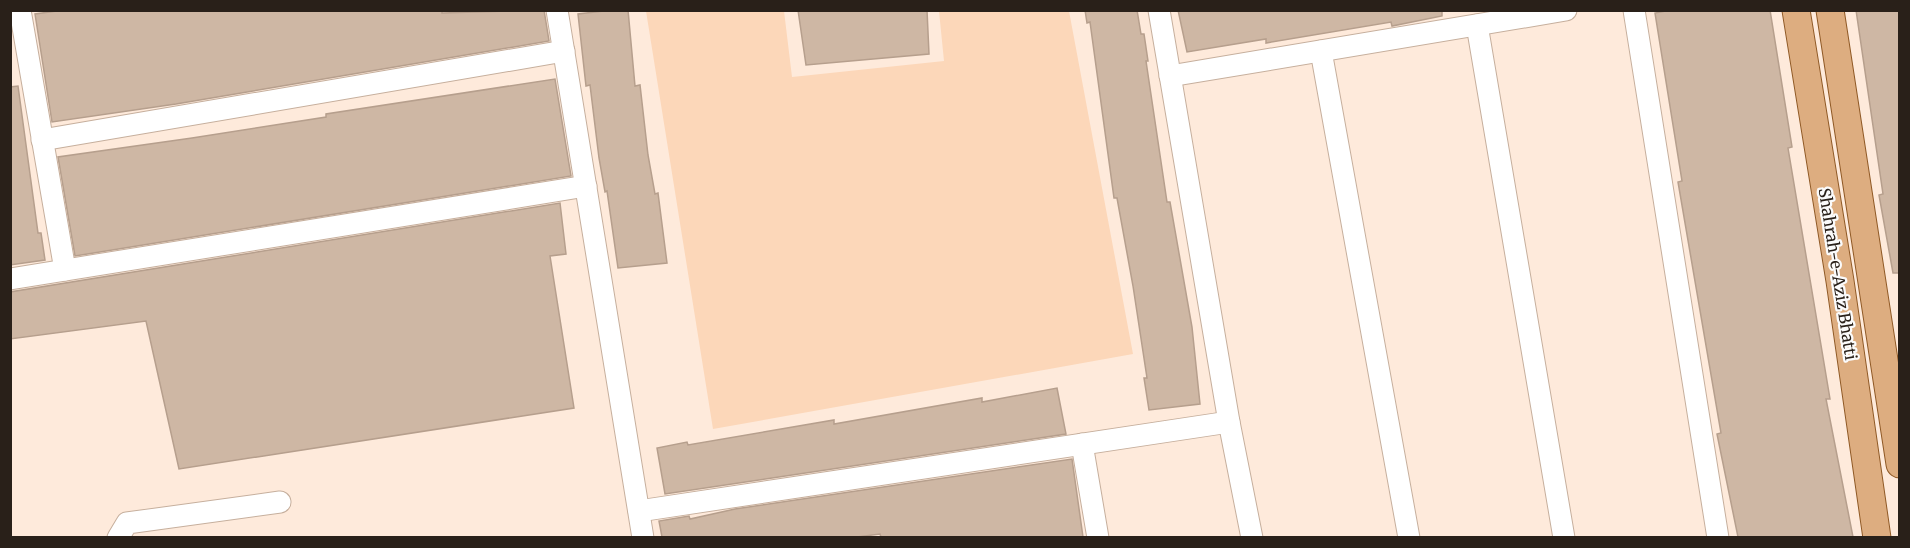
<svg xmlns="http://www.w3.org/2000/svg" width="1910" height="548" viewBox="0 0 1910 548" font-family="Merriweather,serif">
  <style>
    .green { fill: #fcd7b9 }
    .building { fill: #ceb7a4; stroke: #b69f8d; stroke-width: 1.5 }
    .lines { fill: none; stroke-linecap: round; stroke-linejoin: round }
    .minor-casing { stroke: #c6af9d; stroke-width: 23 }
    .major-casing { stroke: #8f5925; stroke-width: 29 }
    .minor { stroke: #fff; stroke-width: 21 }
    .major { stroke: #ddad80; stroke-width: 27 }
    .labels { text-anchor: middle; stroke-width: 4.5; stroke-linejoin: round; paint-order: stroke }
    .street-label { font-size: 16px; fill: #292019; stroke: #fbfbfb }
  </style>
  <rect width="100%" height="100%" fill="#feeadb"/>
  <path class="green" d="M646,11h138l8,66 152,-16 -5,-50h130l64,343 -420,75z"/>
  <g class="building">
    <path d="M64,10h378v3l102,-3 5,31 -373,63 -124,18 -17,-108z"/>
    <path d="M612,10h16l7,76 5,-1 8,70 7,39 3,-1 9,70 -49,5 -11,-77 -2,1 -6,-34 -9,-73 -4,1 -8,-72z"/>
    <path d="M798,10h129l2,44 -123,11z"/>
    <path d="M1085,10h52l4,24h3l4,27h-2l21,141h3l22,125 8,77 -51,6 -5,-32h3l-14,-92 -16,-88h-3l-24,-176 -3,1z"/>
    <path d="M1178,10h264v6l-50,10 -1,-4 -125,21v-4l-79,13z"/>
    <path d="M1671,10h99l22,137 -4,1 42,251h-4l27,138h-115l-21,-103 4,-1 -43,-251 4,-1 -27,-168z"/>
    <path d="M1856,10h43v263h-6l-14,-78 4,-1z"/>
    <path d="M555,79l16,97 -496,80 -17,-99 134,-19 134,-21v-3z"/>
    <path d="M18,86l20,147h3l4,27 -35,5v-178z"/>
    <path d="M560,203l6,51 -16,2 24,152 -395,61 -33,-148 -136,18v-47z"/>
    <path d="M1057,388l9,46 -401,60 -8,-46 30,-6 1,3 146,-25v4l148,-26v4z"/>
    <path d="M1072,459l11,78h-202l-1,-3 -23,3h-195l-3,-16 30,-5 1,3 45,-10z"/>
  </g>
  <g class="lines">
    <g class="minor-casing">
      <g id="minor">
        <path d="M20,10l45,260"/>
        <path d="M557,10l86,528"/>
        <path d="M1159,10l70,412 23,116"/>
        <path d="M1634,10l84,528"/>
        <path d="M1477,25l87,513"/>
        <path d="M1321,51l88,487"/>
        <path d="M1170,76l396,-66"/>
        <path d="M42,140l522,-89"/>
        <path d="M10,279l576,-93"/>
        <path d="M1082,444l16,94"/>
        <path d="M639,511l590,-89"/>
        <path d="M118,538l9,-15 153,-21"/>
      </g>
    </g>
    <g class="major-casing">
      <g id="major">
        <path d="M1796,10l44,271 37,257"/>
        <path d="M1830,10l70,454"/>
      </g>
    </g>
    <use href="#minor" class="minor"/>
    <use href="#major" class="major"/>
  </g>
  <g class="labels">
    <g class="street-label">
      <text transform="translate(1838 274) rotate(81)" y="6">Shahrah-e-Aziz Bhatti</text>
    </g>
  </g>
  <rect width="1910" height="548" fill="none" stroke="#292019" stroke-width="24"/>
</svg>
